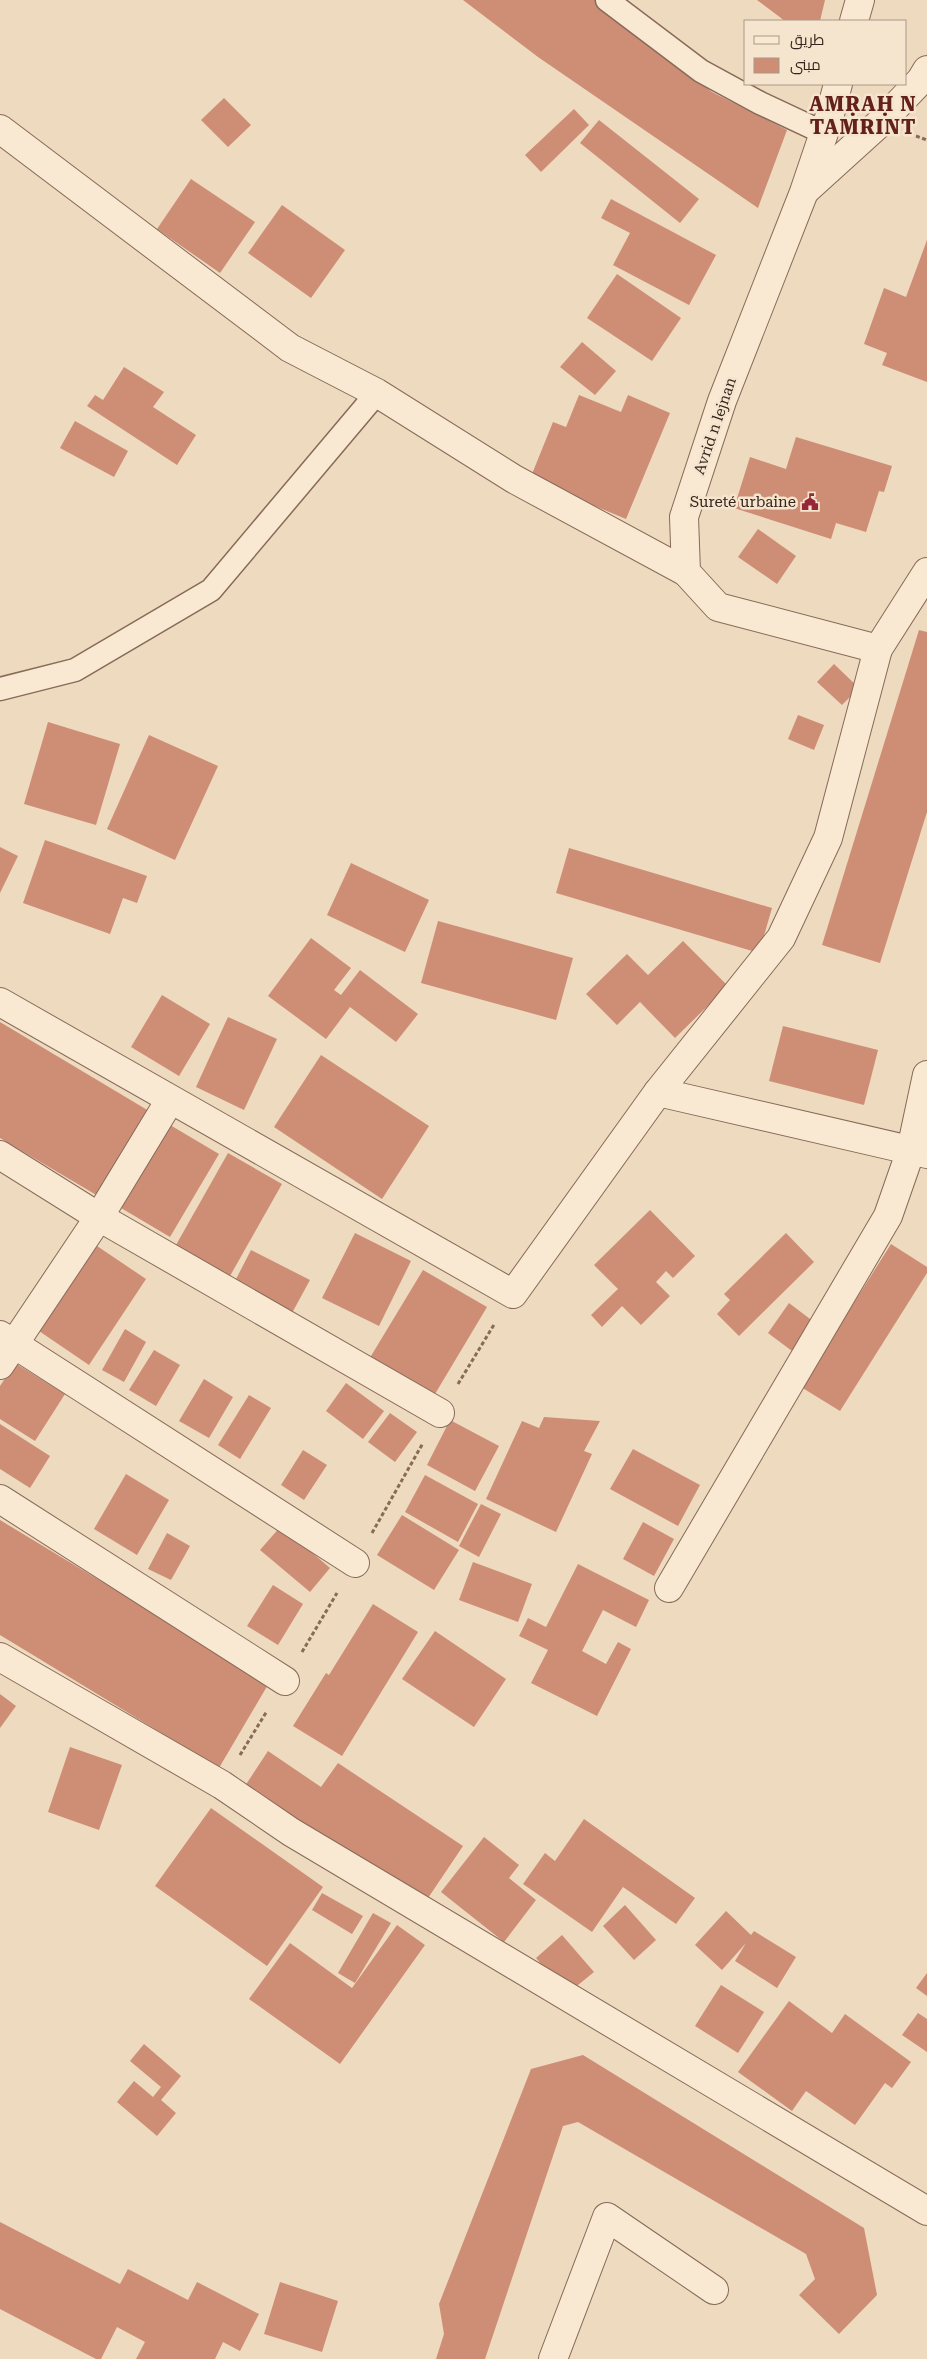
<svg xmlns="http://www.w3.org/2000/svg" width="927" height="2359" viewBox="0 0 927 2359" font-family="'Roboto Serif',Cairo,serif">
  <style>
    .building { fill: #cd8e75 }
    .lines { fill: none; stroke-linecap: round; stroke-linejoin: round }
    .lane-casing { stroke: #876a58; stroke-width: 25 }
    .street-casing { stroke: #876a58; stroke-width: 30 }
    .path { stroke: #876a58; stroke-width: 3; stroke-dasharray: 4 2.5; stroke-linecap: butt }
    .lane { stroke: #f9e8d2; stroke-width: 22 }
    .street { stroke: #f9e8d2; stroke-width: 28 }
    .labels { text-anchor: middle; stroke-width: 5; stroke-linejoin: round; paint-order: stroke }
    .street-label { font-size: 15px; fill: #36251c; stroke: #f5e5cf }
    .poi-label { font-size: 15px; fill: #36251c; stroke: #f5e5cf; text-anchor: end }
    .district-label { font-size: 20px; font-weight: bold; letter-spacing: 1px; fill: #63211b; stroke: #f5e5cf }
  </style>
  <rect width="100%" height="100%" fill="#eedabf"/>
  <g class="building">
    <path d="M463,0h132l117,92 75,38 -29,78 -220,-151z"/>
    <path d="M757,0h68l-5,21h-35z"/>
    <path d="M224,98l27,27 -23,22 -27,-27z"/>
    <path d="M574,109l15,16 -48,47 -16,-17z"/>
    <path d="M599,120l100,79 -19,24 -100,-80z"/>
    <path d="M191,179l64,43 -35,51 -63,-44z"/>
    <path d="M611,199l105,56 -27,50 -76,-40 17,-32 -29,-15z"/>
    <path d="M282,205l63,45 -34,48 -63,-45z"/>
    <path d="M927,240v142l-45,-17 5,-12 -23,-9 20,-56 22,9z"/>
    <path d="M617,274l64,44 -29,43 -65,-43z"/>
    <path d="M582,342l34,29 -21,24 -35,-28z"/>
    <path d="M124,367l40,25 -11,15 43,28 -19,30 -90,-59 8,-11 8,5z"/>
    <path d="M579,395l42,17 7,-17 42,18 -44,106 -96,-40 23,-57 13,5z"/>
    <path d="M75,421l53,30 -14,26 -54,-29z"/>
    <path d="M796,437l96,29 -8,26 -5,-1 -13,41 -30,-9 -5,16 -97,-31 16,-51 36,12z"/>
    <path d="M758,529l38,27 -19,28 -39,-27z"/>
    <path d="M919,630l8,2v180l-47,151 -58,-18z"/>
    <path d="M834,664l25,24 -17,17 -25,-23z"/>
    <path d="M798,715l26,10 -10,25 -26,-11z"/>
    <path d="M48,722l72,22 -24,81 -72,-21z"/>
    <path d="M149,735l69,31 -43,94 -68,-31z"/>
    <path d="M45,840l102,36 -10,27 -14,-5 -13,36 -87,-31z"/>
    <path d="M0,847l18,9 -18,37z"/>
    <path d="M569,848l203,60 -13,45 -203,-60z"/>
    <path d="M351,863l78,37 -24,52 -78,-37z"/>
    <path d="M438,921l135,37 -17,62 -135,-37z"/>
    <path d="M311,938l40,30 -17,22 7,5 19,-25 58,44 -22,28 -46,-35 -24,32 -58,-43z"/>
    <path d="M683,941l45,45 -53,52 -35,-36 -23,23 -31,-31 41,-40 21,21z"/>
    <path d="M162,995l48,29 -31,52 -48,-29z"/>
    <path d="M228,1017l49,22 -33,71 -48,-23z"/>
    <path d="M0,1022l149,89 -51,85 -98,-58z"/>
    <path d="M783,1026l95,24 -14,55 -95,-24z"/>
    <path d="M321,1055l108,71 -47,73 -108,-72z"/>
    <path d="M165,1122l54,32 -49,83 -54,-32z"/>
    <path d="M228,1153l54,31 -52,92 -54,-31z"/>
    <path d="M650,1210l45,46 -22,22 -7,-7 -10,11 14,14 -29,29 -19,-19 -20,21 -11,-12 27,-26 -24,-24z"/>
    <path d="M355,1233l56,28 -32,65 -57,-28z"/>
    <path d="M786,1233l28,29 -75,74 -22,-22 13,-14 -6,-6z"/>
    <path d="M891,1244l36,23v6l-87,138 -39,-24z"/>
    <path d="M97,1246l49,33 -57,86 -50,-34z"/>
    <path d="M251,1250l59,30 -18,33 -58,-30z"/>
    <path d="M423,1270l64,37 -55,92 -64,-38z"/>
    <path d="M789,1303l25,19 -22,29 -24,-18z"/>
    <path d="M125,1329l21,13 -22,40 -22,-12z"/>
    <path d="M154,1350l26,15 -24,41 -27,-16z"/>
    <path d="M15,1363l50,31 -30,47 -35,-22v-33z"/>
    <path d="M204,1379l29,18 -24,41 -30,-17z"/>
    <path d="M346,1383l38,28 -21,28 -37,-28z"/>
    <path d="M249,1395l22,13 -31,51 -22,-14z"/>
    <path d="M390,1413l27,19 -22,30 -27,-20z"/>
    <path d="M544,1417l56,4 -16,30 8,3 -36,78 -70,-33 36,-78 17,7z"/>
    <path d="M450,1420l49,26 -24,45 -48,-26z"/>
    <path d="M0,1424l50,32 -20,32 -30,-19z"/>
    <path d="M633,1449l67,36 -22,41 -68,-37z"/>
    <path d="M303,1450l24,15 -23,35 -23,-15z"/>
    <path d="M126,1474l43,26 -32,55 -43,-26z"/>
    <path d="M425,1475l53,29 -20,38 -53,-30z"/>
    <path d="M481,1504l20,10 -22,43 -20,-11z"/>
    <path d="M402,1515l57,35 -25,40 -57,-35z"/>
    <path d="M0,1520l269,163 -50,85 -219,-133z"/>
    <path d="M643,1522l31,17 -20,37 -31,-17z"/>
    <path d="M281,1526l49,42 -20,24 -50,-42z"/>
    <path d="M167,1533l23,13 -19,34 -23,-11z"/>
    <path d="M473,1562l59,22 -14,38 -59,-22z"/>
    <path d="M578,1564l71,36 -13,27 -33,-17 -21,41 24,13 12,-22 13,7 -34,67 -66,-33 17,-33 -29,-14 9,-18 18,9z"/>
    <path d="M273,1585l30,19 -25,41 -31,-19z"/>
    <path d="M373,1604l45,28 -76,124 -49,-30 33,-53 3,2z"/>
    <path d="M435,1631l71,48 -32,48 -72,-48z"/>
    <path d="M0,1694l16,12 -16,22z"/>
    <path d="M70,1747l52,18 -23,65 -51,-18z"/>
    <path d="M268,1751l53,36 17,-24 125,83 -39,58 -179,-118z"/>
    <path d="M211,1808l112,79 -56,79 -112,-80z"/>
    <path d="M584,1819l111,79 -19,26 -53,-37 -31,45 -69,-48 22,-31 10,8z"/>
    <path d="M484,1837l35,28 -10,13 27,22 -32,42 -63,-50z"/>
    <path d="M322,1893l41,23 -11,18 -40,-24z"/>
    <path d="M625,1905l31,35 -22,20 -31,-34z"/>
    <path d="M726,1911l25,24 3,-4 42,26 -19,31 -42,-27 11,-18 -24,27 -27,-25z"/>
    <path d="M373,1913l18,10 -36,60 -17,-10z"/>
    <path d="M397,1925l28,20 -85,119 -91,-65 41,-56 62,45z"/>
    <path d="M562,1935l32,37 -27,22 -31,-36z"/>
    <path d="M927,1973v23l-11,-8z"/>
    <path d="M721,1985l43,27 -26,41 -43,-27z"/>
    <path d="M789,2001l43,32 13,-19 66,48 -19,26 -7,-5 -30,42 -49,-34 -14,20 -54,-39z"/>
    <path d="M918,2013l9,6v33l-25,-17z"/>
    <path d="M144,2044l37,32 -20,24 15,13 -19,23 -40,-34 17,-21 19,16 8,-10 -31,-26z"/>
    <path d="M583,2055l281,173 13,67 -38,39 -40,-39 16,-16 -9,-25 -228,-132 -15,4 -78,233h-49l8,-25 -5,-30 92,-235z"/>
    <path d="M0,2222l120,62 8,-15 60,31 9,-18 62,32 -19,37 -17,-9 -8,17h-79l9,-17 -28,-15 -16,32h-5l-96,-50z"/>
    <path d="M280,2282l58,19 -16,51 -58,-18z"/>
  </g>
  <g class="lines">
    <g class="lane-casing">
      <g id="lane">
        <path d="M607,0l94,71 59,32 64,30"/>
        <path d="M0,689l75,-19 136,-80 166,-197"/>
      </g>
    </g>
    <g class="street-casing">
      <g id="street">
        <path d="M854,21l6,-21"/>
        <path d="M838,84l-9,34 -25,74 -82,209 -38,116 2,55 32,35 160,42"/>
        <path d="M0,129l290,219 87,45 137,86 172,93"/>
        <path d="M806,190l75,-68 40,-42 6,-10"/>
        <path d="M0,1002l513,292 145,-202 123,-154 47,-100 50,-189 49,-77"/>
        <path d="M658,1092l269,62"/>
        <path d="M0,1155l99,62 341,196"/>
        <path d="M0,1335l355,228"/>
        <path d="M0,1365l99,-148 71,-117"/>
        <path d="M0,1499l285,182"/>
        <path d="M669,1588l219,-372 23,-66 16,-75"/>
        <path d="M0,1657l222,128 69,47 636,379"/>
        <path d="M553,2359l54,-142 107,73"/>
      </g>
    </g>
    <g class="path">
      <path d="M916,136l11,4"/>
      <path d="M458,1384l37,-61"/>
      <path d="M372,1533l51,-90"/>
      <path d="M302,1652l35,-59"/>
      <path d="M240,1755l27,-44"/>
    </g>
    <use href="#lane" class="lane"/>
    <use href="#street" class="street"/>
  </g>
  <defs>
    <g id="civic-bare" transform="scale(1.35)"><path d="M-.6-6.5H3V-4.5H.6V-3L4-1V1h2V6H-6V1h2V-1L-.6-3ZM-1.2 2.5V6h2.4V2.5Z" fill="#962737" stroke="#f5e5cf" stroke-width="2.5" paint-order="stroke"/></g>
  </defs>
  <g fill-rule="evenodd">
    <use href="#civic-bare" x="810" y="502"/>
  </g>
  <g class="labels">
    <g class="street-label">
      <text transform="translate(715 426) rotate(-71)" y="5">Avrid n lejnan</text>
    </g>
    <g class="poi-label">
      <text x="796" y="507">Sureté urbaine</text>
    </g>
    <g class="district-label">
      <text x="863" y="111">AMṚAḤ N<tspan x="863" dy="23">TAMRINT</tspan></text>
    </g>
  </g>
  <rect x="744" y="20" width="162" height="65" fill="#f5e5cf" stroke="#a99887"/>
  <rect x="754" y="36" width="25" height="8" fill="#f9e8d2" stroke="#a99887"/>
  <text x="790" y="45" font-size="15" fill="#36251c">طريق</text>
  <rect x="754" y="58" width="25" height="15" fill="#cd8e75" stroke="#a99887"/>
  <text x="790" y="70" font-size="15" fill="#36251c">مبنى</text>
</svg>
